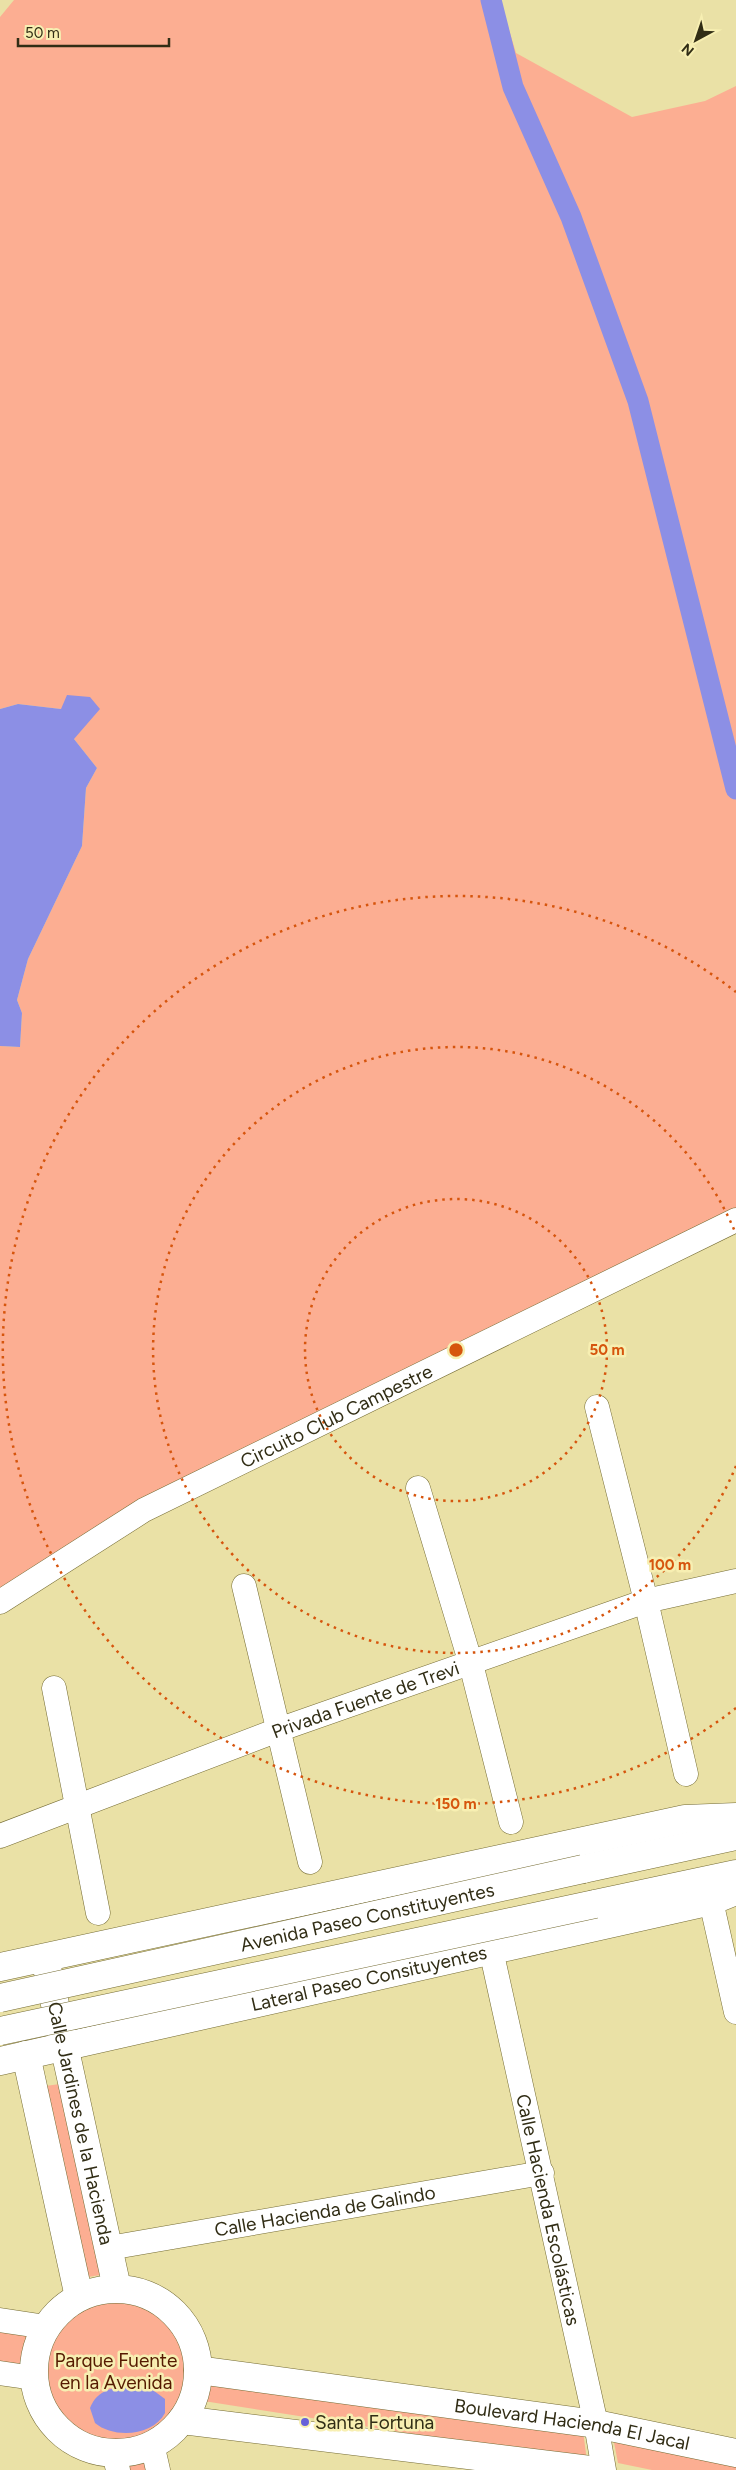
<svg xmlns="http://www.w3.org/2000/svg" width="736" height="2470" viewBox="0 0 736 2470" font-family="Figtree,sans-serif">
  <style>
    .green { fill: #fcae92 }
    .water { fill: #8c8fe5 }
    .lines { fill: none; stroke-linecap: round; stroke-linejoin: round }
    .canal { stroke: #8c8fe5; stroke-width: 21 }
    .street-casing { stroke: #756c34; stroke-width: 25 }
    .secondary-casing { stroke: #756c34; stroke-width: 29 }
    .highway-casing { stroke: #756c34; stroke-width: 29 }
    .street { stroke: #fff; stroke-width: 24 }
    .secondary { stroke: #fff; stroke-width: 28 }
    .highway { stroke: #fff; stroke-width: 28 }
    .highway-bridge-casing { stroke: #756c34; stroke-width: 29; stroke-linecap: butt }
    .highway-bridge { stroke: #fff; stroke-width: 28 }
    .ring { fill: none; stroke: #d6550d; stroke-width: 2.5; stroke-dasharray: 2.5 5 }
    .poi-dot { fill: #6660d9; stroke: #f7efb2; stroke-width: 2 }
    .labels { text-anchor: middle; stroke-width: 5; stroke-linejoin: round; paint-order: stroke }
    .street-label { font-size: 19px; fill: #312d15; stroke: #f7efb2 }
    .park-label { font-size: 19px; fill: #551a01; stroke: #f7efb2 }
    .poi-label { font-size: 19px; fill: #312d15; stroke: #f7efb2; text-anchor: start }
    .centre { fill: #d6550d; stroke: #f7efb2; stroke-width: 2.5 }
    .ring-label { font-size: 15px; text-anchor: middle; font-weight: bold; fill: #d6550d; stroke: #f7efb2; stroke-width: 5; stroke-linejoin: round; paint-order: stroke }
  </style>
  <rect width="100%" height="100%" fill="#eae1a6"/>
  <g class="green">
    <path d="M14,0h486l16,53 116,64 73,-16 31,-15v1128l-736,378v-546l20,1 2,-34 -5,-13 11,-41 54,-113 4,-58 11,-20 -23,-29 -13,-30 -43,-5 -18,5v-692z"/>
    <path d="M60,2084l46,190 -18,3 -50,-190z"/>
    <circle cx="116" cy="2370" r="82"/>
    <path d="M0,2325l38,6 -13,41 -25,-3z"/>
    <path d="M204,2377l379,54 4,30 -390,-61z"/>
    <path d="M612,2432l124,27v11h-84l-34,-7z"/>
    <path d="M147,2450l5,20h-31l-3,-12z"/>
  </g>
  <g class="water">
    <path d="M67,695l23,2 10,12 -26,30 23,29 -11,20 -4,58 -54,113 -11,41 5,13 -2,34 -20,-1v-337l18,-5 43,5z"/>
    <path d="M132,2386l18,2 15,11v14c-12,23 -51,26 -70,10l-5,-15c7,-19 25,-21 42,-22z"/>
  </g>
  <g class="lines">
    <path class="canal" d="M491,0l22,87 58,130 67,184 98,388"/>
    <g class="street-casing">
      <g id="street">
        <path d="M597,1407l49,194 40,173"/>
        <path d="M418,1488l53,176 40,158"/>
        <path d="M244,1586l66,276"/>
        <path id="s1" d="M0,1602l144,-92 592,-290"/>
        <path d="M54,1688l44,225"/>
        <path id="s2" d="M0,1836l278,-106 368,-129 90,-20"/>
        <path d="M711,1901l25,111"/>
        <path id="s3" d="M491,1950l105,474 8,46"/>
        <path id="s4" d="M109,2248l433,-75"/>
        <path d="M0,2320l46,7"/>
        <path d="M0,2373l34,5"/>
        <path d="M152,2444l6,26"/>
        <path d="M114,2453l4,17"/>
      </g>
    </g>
    <g class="secondary-casing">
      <g id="secondary">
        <path id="s5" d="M46,1963l71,325"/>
        <path d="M0,1967l685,-148 51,-2"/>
        <path d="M26,2055l53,242"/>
        <path id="s6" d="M0,2061l711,-160 25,-10"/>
        <circle cx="116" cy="2371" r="82"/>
        <path id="s7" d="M198,2370l398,54 140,29"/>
        <path d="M182,2420l408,50"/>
      </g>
    </g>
    <g class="highway-casing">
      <g id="highway">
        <path d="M583,1869l153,-33"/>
        <path d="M595,1904l141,-30"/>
      </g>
    </g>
    <use href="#street" class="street"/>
    <use href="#secondary" class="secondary"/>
    <use href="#highway" class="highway"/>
    <g class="highway-bridge-casing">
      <g id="highway-bridge">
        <path id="s8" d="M0,1998l583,-129"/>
        <path d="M0,2031l595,-127"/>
      </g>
    </g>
    <use href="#highway-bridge" class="highway-bridge"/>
  </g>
  <g class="ring">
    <circle cx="456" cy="1350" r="151"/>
    <path d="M736 1466A303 303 0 1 1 736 1234"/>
    <path d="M736 1708A454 454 0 1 1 736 992"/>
  </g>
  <circle class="poi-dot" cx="305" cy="2422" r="5"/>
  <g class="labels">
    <g class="street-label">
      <text dy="7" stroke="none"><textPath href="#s1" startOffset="385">Circuito Club Campestre</textPath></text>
      <text dy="7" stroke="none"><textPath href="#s2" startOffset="390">Privada Fuente de Trevi</textPath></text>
      <text dy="7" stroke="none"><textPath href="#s8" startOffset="376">Avenida Paseo Constituyentes</textPath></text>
      <text dy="7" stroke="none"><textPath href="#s6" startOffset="378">Lateral Paseo Consituyentes</textPath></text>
      <text dy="7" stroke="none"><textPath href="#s5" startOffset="164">Calle Jardines de la Hacienda</textPath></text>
      <text dy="7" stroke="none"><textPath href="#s4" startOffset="219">Calle Hacienda de Galindo</textPath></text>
      <text dy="7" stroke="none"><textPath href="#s3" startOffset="266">Calle Hacienda Escolásticas</textPath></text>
      <text dy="7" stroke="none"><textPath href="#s7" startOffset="378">Boulevard Hacienda El Jacal</textPath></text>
    </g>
    <g class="park-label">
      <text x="116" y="2367">Parque Fuente<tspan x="116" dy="22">en la Avenida</tspan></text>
    </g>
    <g class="poi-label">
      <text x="315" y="2429">Santa Fortuna</text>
    </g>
  </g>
  <circle cx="456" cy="1350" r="8" class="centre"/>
  <g class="ring-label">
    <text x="607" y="1355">50 m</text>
    <text x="670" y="1570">100 m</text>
    <text x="456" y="1809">150 m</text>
  </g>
  <g transform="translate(696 40) rotate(220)" stroke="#f7efb2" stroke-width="4" paint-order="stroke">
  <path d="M0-4L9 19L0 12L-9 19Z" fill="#312d15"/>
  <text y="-8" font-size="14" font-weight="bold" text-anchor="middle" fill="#312d15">N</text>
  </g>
  <path d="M18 38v8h151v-8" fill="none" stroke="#312d15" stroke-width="2.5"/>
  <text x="25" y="38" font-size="15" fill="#312d15" stroke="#f7efb2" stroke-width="4" paint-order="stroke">50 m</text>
</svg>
